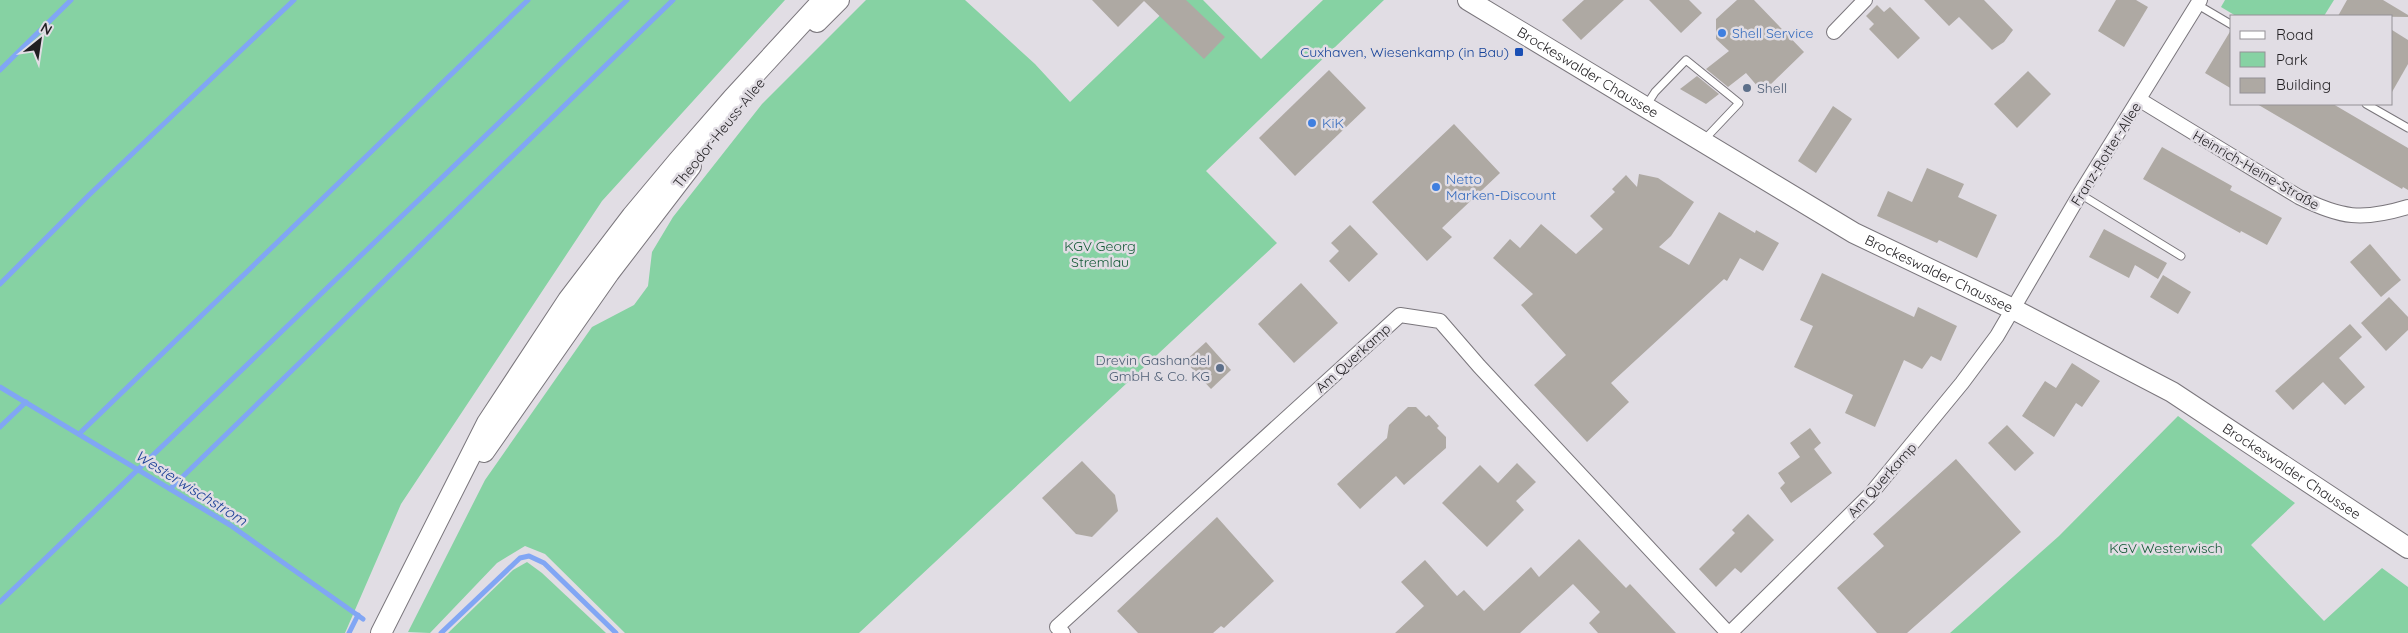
<svg xmlns="http://www.w3.org/2000/svg" width="2408" height="633" viewBox="0 0 2408 633" font-family="Quicksand,sans-serif">
  <style>
    .green { fill: #86d2a3 }
    .lines { fill: none; stroke-linecap: round; stroke-linejoin: round }
    .stream { stroke: #81a6f4; stroke-width: 5 }
    .building { fill: #aea9a3 }
    .lane-casing { stroke: #7a767c; stroke-width: 9 }
    .street-casing { stroke: #7a767c; stroke-width: 16 }
    .secondary-casing { stroke: #7a767c; stroke-width: 22 }
    .lane { stroke: #fff; stroke-width: 7 }
    .street { stroke: #fff; stroke-width: 14 }
    .secondary { stroke: #fff; stroke-width: 20 }
    .shop-dot { fill: #3f7fe0; stroke: #e1dde4; stroke-width: 2 }
    .transit-dot { fill: #1a4fb4; stroke: #e1dde4; stroke-width: 2 }
    .service-dot { fill: #5c6f8a; stroke: #e1dde4; stroke-width: 2 }
    .labels { text-anchor: middle; stroke-width: 5; stroke-linejoin: round; paint-order: stroke }
    .shop-label { font-size: 14px; fill: #366cbe; stroke: #e1dde4; text-anchor: start }
    .transit-label { font-size: 14px; fill: #164399; stroke: #e1dde4; text-anchor: end }
    .street-label { font-size: 14px; fill: #201e21; stroke: #e1dde4 }
    .service-label { font-size: 14px; fill: #4e5e75; stroke: #e1dde4; text-anchor: start }
    .park-label { font-size: 14px; fill: #135936; stroke: #e1dde4 }
    .water-label { font-size: 15px; font-style: italic; fill: #1b3f97; stroke: #e1dde4 }
  </style>
  <rect width="100%" height="100%" fill="#e1dde4"/>
  <g class="green">
    <path d="M0,0h785l-183,201 -201,303 -56,129h-345z"/>
    <path d="M866,0h99l70,64 35,38 106,-102h27l58,59 62,-59h61l-178,171 71,72 -418,390h-234l-80,-79 -20,-8 -28,17 -67,70 -22,-1 77,-152 107,-153 42,-22 14,-19 4,-34 21,-35 89,-113z"/>
    <path d="M2225,0h109l-10,16h-88l-15,-9z"/>
    <path d="M2178,416l117,87 -44,42 73,76 58,-53 26,19v46h-458l109,-97z"/>
    <path d="M527,562l15,11 64,60h-158l65,-63z"/>
  </g>
  <g class="lines">
    <g class="stream">
      <path d="M0,70l71,-70"/>
      <path d="M0,284l89,-89 205,-195"/>
      <path d="M0,387l230,138 133,94"/>
      <path d="M0,427l26,-25"/>
      <path d="M79,434l449,-434"/>
      <path d="M170,489l503,-489"/>
      <path d="M0,602l627,-602"/>
      <path d="M349,633l9,-18"/>
      <path d="M441,633l79,-75 9,-2 15,7 72,70"/>
    </g>
  </g>
  <g class="building">
    <path d="M1092,0h94l39,37 -21,22 -60,-58 -26,26z"/>
    <path d="M1584,0h40l-43,40 -19,-20z"/>
    <path d="M1649,0h40l13,13 -21,20z"/>
    <path d="M1737,0h17l50,52 -34,33 -2,-4 -9,7 -13,-15 -18,14 -22,-18 23,-18 -13,-12v-20z"/>
    <path d="M1924,0h60l29,30 -9,12 -12,8 -33,-33 -10,9z"/>
    <path d="M2116,0h20l12,7 -24,40 -26,-16z"/>
    <path d="M2347,0h36l25,15v2l-70,-1z"/>
    <path d="M1877,5l7,7 6,-5 30,31 -22,21 -29,-30 5,-5 -8,-8z"/>
    <path d="M2231,30h1v59l-27,-16z"/>
    <path d="M2392,30l16,10v24l-16,28z"/>
    <path d="M1329,70l37,38 -71,68 -36,-38z"/>
    <path d="M2028,71l23,23 -34,34 -23,-24z"/>
    <path d="M1697,76l22,18 -13,10 -26,-15z"/>
    <path d="M2257,104h76l75,44v42l-5,-3 -1,2z"/>
    <path d="M1833,106l19,13 -36,54 -18,-12z"/>
    <path d="M1454,124l46,49 -58,55 10,9 -25,24 -55,-59z"/>
    <path d="M2162,147l70,39 -2,4 52,28 -15,27 -26,-14 -1,2 -97,-54z"/>
    <path d="M1927,168l37,16 -6,13 39,18 -20,43 -38,-18 -2,3 -60,-27 11,-25 24,11z"/>
    <path d="M1639,174l19,4 36,24 -23,34 -12,11 30,18 30,-53 36,21 1,-3 23,13 -16,28 -23,-13 -13,23 -3,-2 -113,104 18,19 -42,40 -53,-57 32,-30 -45,-50 12,-11 -40,-36 17,-19 10,9 21,-24 35,30 27,-25 -13,-13 25,-24 -3,-3 14,-14 11,12z"/>
    <path d="M1350,225l28,29 -29,28 -20,-21 10,-10 -8,-8z"/>
    <path d="M2104,229l63,34 -9,16 -23,-14 -6,13 -40,-21z"/>
    <path d="M2370,244l31,36 -20,17 -31,-35z"/>
    <path d="M1822,273l92,44 4,-10 39,19 -16,35 -10,-5 -9,13 -18,-9 -29,67 -30,-14 8,-18 -59,-28 19,-41 -13,-6z"/>
    <path d="M2163,275l28,17 -13,22 -28,-17z"/>
    <path d="M1301,283l37,40 -44,40 -36,-39z"/>
    <path d="M2389,297l19,20v13l-22,21 -25,-28z"/>
    <path d="M2350,324l12,13 -23,21 26,29 -20,18 -22,-23 -30,28 -18,-19z"/>
    <path d="M1206,342l25,28 -20,19 -26,-28z"/>
    <path d="M2072,363l28,18 -18,26 -6,-4 -22,34 -32,-21 23,-35 11,7z"/>
    <path d="M1408,407h8l10,10 3,-2 10,11 -2,2 9,9v11l-42,37 -8,-9 -36,33 -23,-25 50,-46 2,-13z"/>
    <path d="M2007,425l27,28 -19,18 -27,-28z"/>
    <path d="M1810,428l11,15 -7,6 18,24 -41,30 -11,-15 5,-5 -7,-10 22,-16 -10,-14z"/>
    <path d="M1956,459l65,73 -114,101h-30l-40,-45 47,-42 -11,-12z"/>
    <path d="M1082,461l33,34 3,16 -26,26 -16,-3 -34,-36z"/>
    <path d="M1517,463l19,19 -20,19 8,9 -37,37 -45,-44 38,-38 18,18z"/>
    <path d="M1748,514l26,26 -33,33 -6,-5 -19,19 -17,-18 36,-36 -3,-3z"/>
    <path d="M1217,517l57,64 -50,47 -3,-2 -8,7h-75l-21,-22z"/>
    <path d="M1579,539l47,49 4,-4 46,49h-78l-9,-10 11,-11 -27,-28 -53,49h-125l29,-27 -23,-24 24,-22 32,36 7,-6 20,21 47,-44 8,10z"/>
  </g>
  <g class="lines">
    <g class="lane-casing">
      <g id="lane">
        <path d="M2198,5l34,20"/>
        <path d="M2366,104l42,24"/>
        <path d="M1646,106l9,-14 31,-32 53,43 -36,38"/>
        <path d="M2080,194l101,62"/>
      </g>
    </g>
    <g class="street-casing">
      <g id="street">
        <path d="M1834,32l31,-32"/>
        <path d="M2140,100l159,97c42,21 63,24 109,10"/>
        <path d="M1063,633l-6,-6 343,-312 40,6 39,45 249,267"/>
        <path d="M1730,633l139,-137 93,-113 35,-47 83,-142 120,-194"/>
      </g>
    </g>
    <g class="secondary-casing">
      <g id="secondary">
        <path id="s1" d="M1468,0l386,233 159,76 159,83 236,156"/>
        <path d="M817,22l22,-22"/>
        <path d="M484,452l125,-179 82,-107"/>
        <path d="M381,633l106,-210 81,-123 64,-84 46,-55 54,-62 91,-99"/>
      </g>
    </g>
    <use href="#lane" class="lane"/>
    <use href="#street" class="street"/>
    <use href="#secondary" class="secondary"/>
  </g>
  <g class="shop-dot">
    <circle cx="1722" cy="33" r="5"/>
    <circle cx="1312" cy="123" r="5"/>
    <circle cx="1436" cy="187" r="5"/>
  </g>
  <rect class="transit-dot" x="1514" y="47" width="10" height="10" rx="2.5"/>
  <g class="service-dot">
    <circle cx="1747" cy="88" r="5"/>
    <circle cx="1220" cy="368" r="5"/>
  </g>
  <g class="labels">
    <g class="shop-label">
      <text x="1732" y="38">Shell Service</text>
      <text x="1322" y="128">KiK</text>
      <text x="1446" y="184">Netto<tspan x="1446" dy="16">Marken-Discount</tspan></text>
    </g>
    <g class="transit-label">
      <text x="1509" y="57">Cuxhaven, Wiesenkamp (in Bau)</text>
    </g>
    <g class="street-label">
      <text dy="5" stroke="none"><textPath href="#s1" startOffset="140">Brockeswalder Chaussee</textPath></text>
      <text transform="translate(719 133) rotate(-51)" y="5">Theodor-Heuss-Allee</text>
      <text transform="translate(2106 154) rotate(-58)" y="5">Franz-Rotter-Allee</text>
      <text transform="translate(2256 170) rotate(30)" y="5">Heinrich-Heine-Straße</text>
      <text dy="5" stroke="none"><textPath href="#s1" startOffset="545">Brockeswalder Chaussee</textPath></text>
      <text transform="translate(1353 358) rotate(-42)" y="5">Am Querkamp</text>
      <text dy="5" stroke="none"><textPath href="#s1" startOffset="950">Brockeswalder Chaussee</textPath></text>
      <text transform="translate(1882 480) rotate(-48)" y="5">Am Querkamp</text>
    </g>
    <g class="service-label">
      <text x="1757" y="93">Shell</text>
      <text x="1210" y="365" text-anchor="end">Drevin Gashandel<tspan x="1210" dy="16">GmbH &amp; Co. KG</tspan></text>
    </g>
    <g class="park-label">
      <text x="1100" y="251">KGV Georg<tspan x="1100" dy="16">Stremlau</tspan></text>
      <text x="2166" y="553">KGV Westerwisch</text>
    </g>
    <g class="water-label">
      <text transform="translate(191 488) rotate(32)" y="5">Westerwischstrom</text>
    </g>
  </g>
  <rect x="2230" y="15" width="162" height="90" fill="#e1dde4" stroke="#949196"/>
  <rect x="2240" y="31" width="25" height="8" fill="#ffffff" stroke="#949196"/>
  <text x="2276" y="40" font-size="15" fill="#201e21">Road</text>
  <rect x="2240" y="52" width="25" height="15" fill="#86d2a3" stroke="#949196"/>
  <text x="2276" y="65" font-size="15" fill="#201e21">Park</text>
  <rect x="2240" y="78" width="25" height="15" fill="#aea9a3" stroke="#949196"/>
  <text x="2276" y="90" font-size="15" fill="#201e21">Building</text>
  <g transform="translate(40 40) rotate(30)" stroke="#e1dde4" stroke-width="4" paint-order="stroke">
  <path d="M0-4L9 19L0 12L-9 19Z" fill="#201e21"/>
  <text y="-8" font-size="14" font-weight="bold" text-anchor="middle" fill="#201e21">N</text>
  </g>
</svg>
